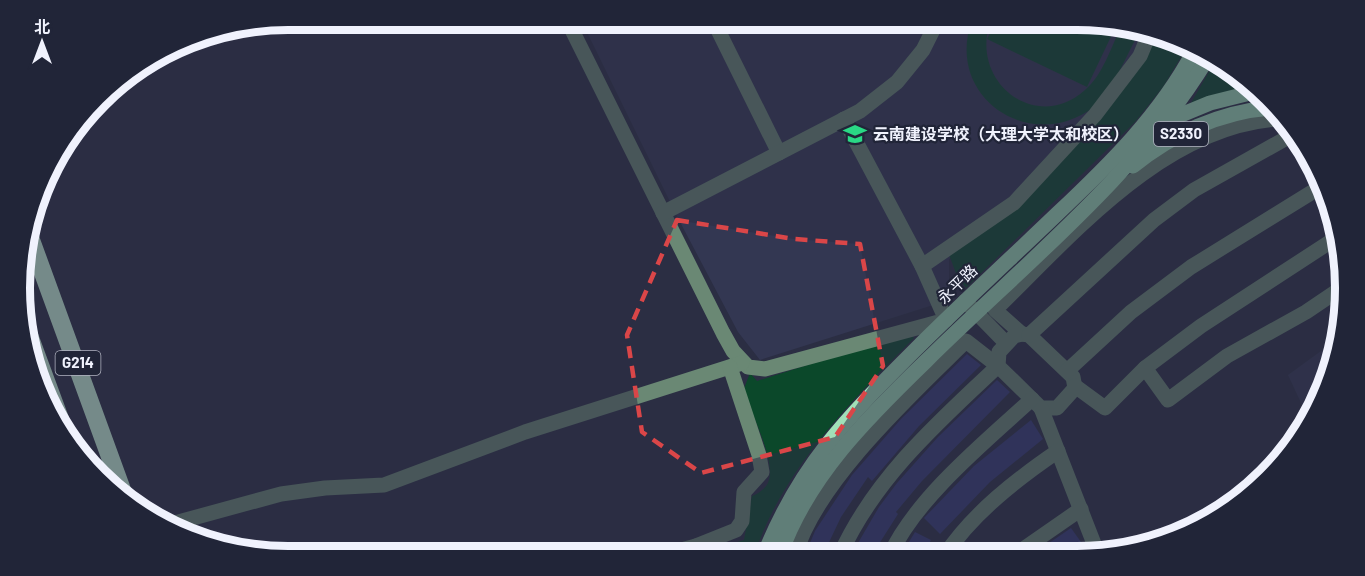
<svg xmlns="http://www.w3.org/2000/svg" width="1365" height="576" viewBox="0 0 1365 576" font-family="Barlow,'Noto Sans SC',sans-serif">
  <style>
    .built { fill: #333752 }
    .green { fill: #0b482a }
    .building { fill: #353a76 }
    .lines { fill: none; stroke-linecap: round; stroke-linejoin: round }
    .minor { stroke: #6a8874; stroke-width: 15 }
    .major { stroke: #a1e0b8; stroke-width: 15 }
    .highway { stroke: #cffbde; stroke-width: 18 }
    .marked { fill: none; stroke: #da4648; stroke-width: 4.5; stroke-dasharray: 12 8; stroke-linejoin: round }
    .labels { text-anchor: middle; stroke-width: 4.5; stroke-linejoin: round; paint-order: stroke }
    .shield { fill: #212538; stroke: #b2b4c2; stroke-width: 1.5 }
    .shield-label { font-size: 15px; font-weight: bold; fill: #f0f2fd }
    .poi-label { font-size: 16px; font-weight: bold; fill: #f0f2fd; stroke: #212538; text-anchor: start }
    .street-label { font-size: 16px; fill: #f0f2fd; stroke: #212538 }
    .rim { fill: none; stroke: #f0f2fd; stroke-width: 8 }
  </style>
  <rect width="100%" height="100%" fill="#2b2e43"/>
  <g class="built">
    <path d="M581,20h496l72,11 -9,21 -133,164 -58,43v41l-189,60 -22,-28 -58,-110z"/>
    <path d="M1336,340l-5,35 -22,45 -21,-45z"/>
  </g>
  <g class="green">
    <path d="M972,20h19c-23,60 44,115 94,70 18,-15 26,-43 36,-63l19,3 -26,52 38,-50 12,2 23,13 -24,40 -28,35 -169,166 -9,-12 -9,-24 75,-61 71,-84c-64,48 -150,-10 -122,-87z"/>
    <path d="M996,20h81l39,6 -29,61 -100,-48z"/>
    <path d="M1214,63l38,22 -61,18z"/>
    <path d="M908,333l6,5c-64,65 -130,129 -160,217h-54v-2l44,-13 8,-44c7,-3 15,-8 17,-16 6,-21 -18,-68 -26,-89l7,-18 7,8z"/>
  </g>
  <g class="building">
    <path d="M967,354l14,11 -62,61 -47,55 -4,-4 -27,40 -18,38h-18l10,-24 37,-56 49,-56z"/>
    <path d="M997,380l13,12 -88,89 -26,31 2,2 -26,41h-21l28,-48 18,-24 41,-46z"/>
    <path d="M1031,420l12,19 -53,43 -50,52 -16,-16 50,-52z"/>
    <path d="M1071,528l10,14 -17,12h-31z"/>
    <path d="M915,532l16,8 -8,15h-22z"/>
  </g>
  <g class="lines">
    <g class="minor">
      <path d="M567,20l156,313 10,18 15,16 17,2 181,-49 -24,-54 -78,-147"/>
      <path d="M713,20l66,133"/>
      <path d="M1301,147l19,32"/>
      <path d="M663,213l197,-102 37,-29 26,-32 15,-30"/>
      <path d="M922,266l92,-63 81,-88 45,-59 10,-24"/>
      <path d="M965,301l41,42"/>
      <path d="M1022,334l-27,-24c78,-76 169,-184 284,-191"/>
      <path d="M1022,334l7,1 44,42 2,11 -18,20h-16l-43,-42 1,-14 15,-16z"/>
      <path d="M1029,335l125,-115 40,-30 98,-55"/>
      <path d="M1145,368l23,32 59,-44 79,-44 37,-25"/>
      <path d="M1067,371l64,-59 60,-45 131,-81"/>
      <path d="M1075,386l30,22 40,-40 56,-42 135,-88"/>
      <path d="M1041,408l57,146"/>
      <path d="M171,524l110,-30 44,-6 59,-3 141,-53 217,-69"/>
      <path d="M696,546l40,-16 6,-9 2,-29 18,-20 -3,-17 -29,-88"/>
      <path d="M1016,554l65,-45"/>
      <path d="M663,555l33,-9 1,8"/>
      <path d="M795,555c21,-73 117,-161 171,-214l32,25c-60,56 -124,113 -158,189"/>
      <path d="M890,555c26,-57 96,-114 142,-156"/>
      <path d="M945,555c28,-42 72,-76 113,-104"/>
    </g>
    <g class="major">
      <path d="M1164,122l46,-19 48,-12"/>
      <path d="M1133,166c39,-32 87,-54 137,-58"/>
      <path d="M764,555c36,-90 82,-136 149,-203 47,-47 96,-92 144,-138 52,-49 103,-99 137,-163"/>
      <path d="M780,555c27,-78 88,-138 146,-194 97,-96 210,-185 281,-302"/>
    </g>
    <g class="highway">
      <path d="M27,229l98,269"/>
      <path d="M22,316l44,119"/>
    </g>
  </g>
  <path d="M0 0H1365V576H0ZM677,220l117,19 66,5 23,122 -48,71 -134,36 -59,-41 -15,-97z" fill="#2b2e43" fill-opacity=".55" fill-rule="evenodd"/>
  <path class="marked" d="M677,220l117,19 66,5 23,122 -48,71 -134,36 -59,-41 -15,-97z"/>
  <defs>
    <g id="university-bare" transform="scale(1.8)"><path d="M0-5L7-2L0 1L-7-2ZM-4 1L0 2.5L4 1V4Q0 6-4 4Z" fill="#2ad885" stroke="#212538" stroke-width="2.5" paint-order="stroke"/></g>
  </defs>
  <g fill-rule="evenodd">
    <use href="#university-bare" x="855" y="134"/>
  </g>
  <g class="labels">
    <g class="shield">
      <rect x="1154" y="122" width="54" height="24" rx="4.5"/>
      <rect x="55.5" y="351" width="45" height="24" rx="4.5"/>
    </g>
    <g class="shield-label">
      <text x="1181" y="139">S2330</text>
      <text x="78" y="368">G214</text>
    </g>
    <g class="poi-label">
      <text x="873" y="140">云南建设学校（大理大学太和校区）</text>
    </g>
    <g class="street-label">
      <text transform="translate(957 284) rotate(-44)" y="6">永平路</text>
    </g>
  </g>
  <path d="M0 0H1365V576H0ZM288 30H1077A258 258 0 0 1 1335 288V288A258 258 0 0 1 1077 546H288A258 258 0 0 1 30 288V288A258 258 0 0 1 288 30Z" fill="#212538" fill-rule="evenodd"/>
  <path class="rim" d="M288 30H1077A258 258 0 0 1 1335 288V288A258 258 0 0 1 1077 546H288A258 258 0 0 1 30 288V288A258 258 0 0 1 288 30Z"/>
  <g transform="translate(42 42)" stroke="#212538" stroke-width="4.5" paint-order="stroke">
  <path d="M0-4.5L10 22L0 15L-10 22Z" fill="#f0f2fd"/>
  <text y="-9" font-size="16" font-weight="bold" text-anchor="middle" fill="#f0f2fd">北</text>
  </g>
</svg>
